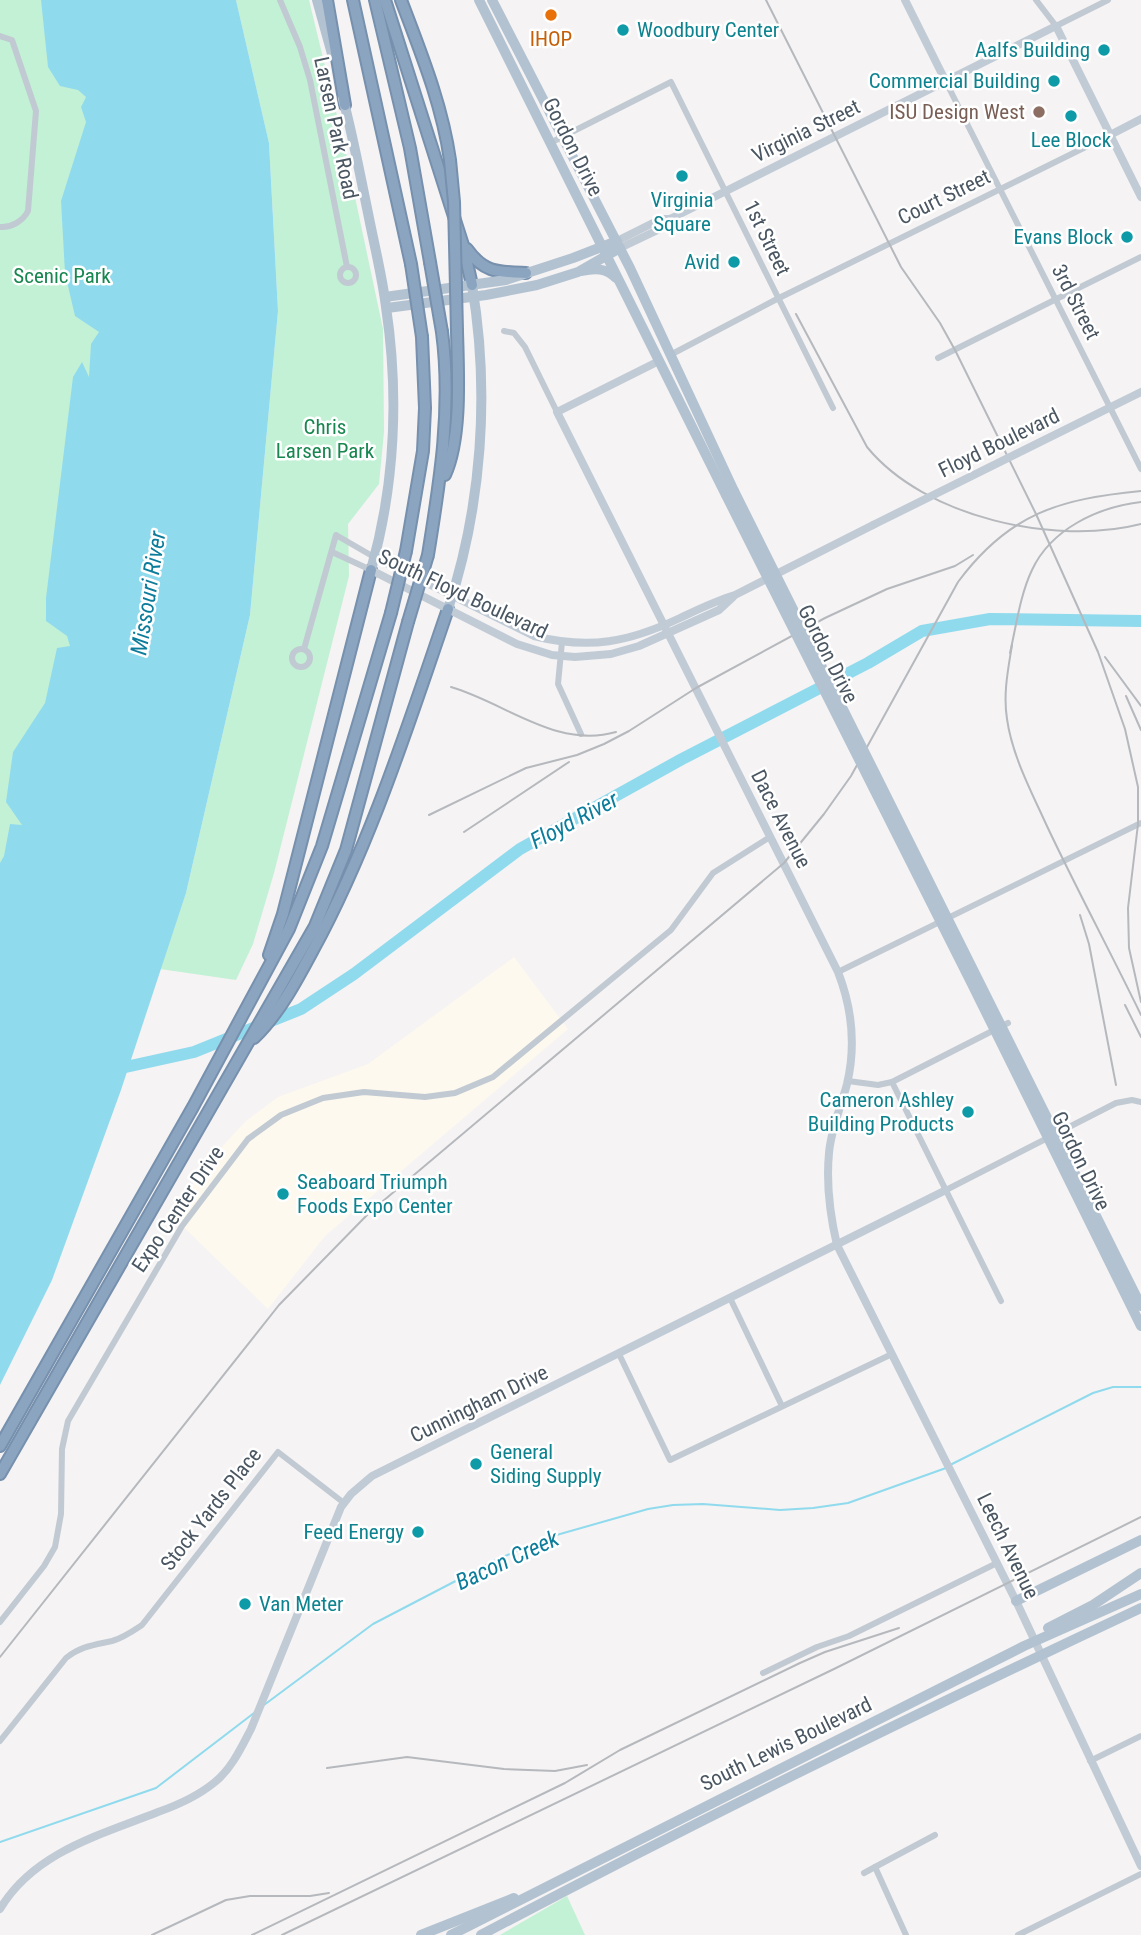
<svg xmlns="http://www.w3.org/2000/svg" width="1141" height="1935" viewBox="0 0 1141 1935" font-family="'Roboto Condensed',sans-serif">
  <style>
    .commercial { fill: #fdf9ef }
    .green { fill: #c3f1d5 }
    .water { fill: #90daee }
    .lines { fill: none; stroke-linecap: round; stroke-linejoin: round }
    .stream { stroke: #90daee; stroke-width: 2 }
    .river { stroke: #90daee; stroke-width: 12 }
    .highway-casing { stroke: #7690ad; stroke-width: 14 }
    .street { stroke: #c1cad2; stroke-width: 6 }
    .secondary { stroke: #c1cbd6; stroke-width: 8 }
    .primary { stroke: #b3c2d1; stroke-width: 10 }
    .highway { stroke: #8ba5c1; stroke-width: 10 }
    .rail { stroke: #b5b8bd; stroke-width: 2 }
    .highway-bridge-casing { stroke: #7690ad; stroke-width: 14; stroke-linecap: butt }
    .secondary-bridge { stroke: #c1cbd6; stroke-width: 8 }
    .primary-bridge { stroke: #b3c2d1; stroke-width: 10 }
    .highway-bridge { stroke: #8ba5c1; stroke-width: 10 }
    .food-dot { fill: #e8710a; stroke: #fff; stroke-width: 2.5 }
    .culture-dot { fill: #0f9aa8; stroke: #fff; stroke-width: 2.5 }
    .education-dot { fill: #8d6e63; stroke: #fff; stroke-width: 2.5 }
    .labels { text-anchor: middle; stroke-width: 5; stroke-linejoin: round; paint-order: stroke }
    .culture-label { font-size: 21px; fill: #0d838f; stroke: #fff; text-anchor: end }
    .food-label { font-size: 21px; fill: #c56008; stroke: #fff }
    .education-label { font-size: 21px; fill: #785e54; stroke: #fff; text-anchor: end }
    .street-label { font-size: 21px; fill: #4a5661; stroke: #fff }
    .park-label { font-size: 21px; fill: #17864f; stroke: #fff }
    .water-label { font-size: 23px; font-style: italic; fill: #0c7c9b; stroke: #fff }
  </style>
  <rect width="100%" height="100%" fill="#f5f3f3"/>
  <path class="commercial" d="M514,957l54,72 -243,207 -57,73 -98,-95 46,-61 30,-32 32,-24 90,-33z"/>
  <g class="green">
    <path d="M0,0h76l50,284 -48,339 -78,350z"/>
    <path d="M236,0h73l38,157 -2,7 6,14 32,151 1,103 -5,52 -31,40 1,52 -75,297 -21,71 -17,36 -76,-11 26,-76 64,-278 28,-304 -9,-168z"/>
    <path d="M567,1896l18,39h-85z"/>
  </g>
  <path class="water" d="M41,0h195l33,143 9,168 -28,304 -64,278 -65,197 -69,190 -52,105v-522l4,-7 6,-32 12,1 -16,-23 7,-50 32,-49 12,-55 13,-2 -3,-10 -21,-15v-23l27,-221 9,-15 7,15 2,-33 8,-12 -24,-16 -10,-43 -4,-72 25,-79 -5,-15 5,-10 -8,-7 -18,-4 -12,-19z"/>
  <g class="lines">
    <g class="stream">
      <path d="M950,1465l143,-72 20,-6h28"/>
      <path d="M264,1705l109,-81 121,-63 52,-23 102,-29 25,-4 30,-1 77,6 33,-2 35,-5 98,-35"/>
      <path d="M0,1842l156,-54 98,-75"/>
    </g>
    <path class="river" d="M112,1070l82,-18 107,-43 53,-35 166,-125 162,-90 186,-96 54,-32 68,-12 151,2"/>
    <g class="highway-casing">
      <g id="highway">
        <path d="M327,0l18,105"/>
        <path d="M353,0l58,264"/>
        <path d="M375,0l35,148 20,114"/>
        <path d="M385,0l78,245 9,40"/>
        <path d="M401,0c20,53 41,104 49,160"/>
        <path d="M467,249c17,24 31,23 59,24"/>
        <path d="M445,475c17,-38 13,-102 12,-144"/>
        <path d="M406,551l17,-100 2,-43 -3,-71"/>
        <path d="M428,555c12,-74 24,-148 14,-223"/>
        <path d="M269,955l14,-41 88,-344"/>
        <path d="M254,1038c25,-24 43,-58 59,-88 58,-107 95,-225 135,-341"/>
        <path d="M0,1446l193,-339 96,-178 33,-83 69,-233"/>
        <path d="M0,1474l315,-548 31,-76 62,-228"/>
      </g>
    </g>
    <g class="street">
      <path d="M280,0l20,47 10,33 37,187"/>
      <path d="M1036,0l20,26 52,-26"/>
      <path d="M0,36l12,4 24,71 -8,100c-5,10 -17,17 -28,16"/>
      <path d="M946,82l195,387"/>
      <path d="M550,143l121,-61 162,326"/>
      <circle cx="348" cy="275" r="8"/>
      <path d="M504,331l10,2 11,14 32,65"/>
      <path d="M672,354l105,-55 333,-164"/>
      <path d="M938,358l203,-101"/>
      <path d="M332,552l39,18"/>
      <path d="M562,642l-4,42 23,50"/>
      <path d="M304,649l32,-114 38,22"/>
      <circle cx="301" cy="658" r="9"/>
      <path d="M838,972l303,-149"/>
      <path d="M848,1081l30,4 14,-3 109,219"/>
      <path d="M892,1082l116,-59"/>
      <path d="M946,1190l170,-87 16,-3 9,2"/>
      <path d="M730,1298l52,108"/>
      <path d="M619,1354l51,106 222,-106"/>
      <path d="M0,1622l44,-56 11,-19 6,-33 1,-65 6,-28 114,-195 66,-87 33,-24 42,-17 41,-6 61,5 30,-4 38,-16 178,-147 42,-57 57,-36"/>
      <path d="M763,1673l54,-26 32,-11 148,-73"/>
      <path d="M0,1741l66,-83c15,-12 28,-13 46,-17 11,-3 21,-10 30,-16l136,-173 66,51"/>
      <path d="M1090,1761l51,-25"/>
      <path d="M864,1873l11,-6"/>
      <path d="M906,1935l-31,-68 60,-32"/>
      <path d="M1018,1935l123,-61"/>
    </g>
    <g class="secondary">
      <path d="M905,0l41,82"/>
      <path d="M1110,135l31,-16"/>
      <path d="M617,241l44,-22h9l386,-193 85,171"/>
      <path d="M620,248l44,-21 6,-8"/>
      <path d="M659,361l-102,51 281,560c14,36 18,74 9,112 -6,23 -16,45 -18,69 -3,31 1,62 8,92l179,356 125,265"/>
      <path d="M374,557l160,79c56,14 95,6 146,-18 19,-9 35,-17 55,-23l138,-70"/>
      <path d="M371,570l146,74 35,11 23,2 36,-3 28,-8 80,-36 14,-13"/>
      <path d="M0,1909c34,-57 100,-74 158,-97 20,-7 40,-16 57,-30 17,-14 26,-34 36,-53l90,-222 10,-13 21,-18 574,-286"/>
    </g>
    <g class="primary">
      <path d="M317,0l15,54"/>
      <path d="M479,0l247,495"/>
      <path d="M492,0l138,268 104,223"/>
      <path d="M343,99c10,37 17,76 25,114 6,31 14,62 18,94 13,87 9,178 -15,263"/>
      <path d="M582,271c13,-3 24,-3 34,7"/>
      <path d="M385,297l121,-17 67,-22 44,-17"/>
      <path d="M387,308l99,-13 51,-10 41,-13 42,-24"/>
      <path d="M448,609c34,-103 42,-217 24,-324"/>
      <path d="M1016,1601l125,-61"/>
      <path d="M1048,1628l45,-23 48,-32"/>
      <path d="M421,1935l93,-37"/>
      <path d="M451,1935l573,-289 117,-52"/>
      <path d="M481,1935c217,-115 438,-223 660,-327"/>
    </g>
    <use href="#highway" class="highway"/>
    <g class="rail">
      <path d="M766,0l135,267 39,56 15,27 81,164 62,138 27,77 13,58v37l-10,84 1,40 12,54"/>
      <path d="M796,314l71,133c58,71 189,99 274,77"/>
      <path d="M1012,645c-4,25 -9,49 -5,74 5,36 24,72 39,105 30,64 64,127 95,191"/>
      <path d="M1010,653c6,-26 10,-58 22,-83 19,-41 66,-63 109,-68"/>
      <path d="M1105,657l36,49"/>
      <path d="M451,687c55,16 105,62 165,45"/>
      <path d="M1126,696l15,34"/>
      <path d="M429,815l97,-47 51,-13 27,-11 25,-13 67,-43 129,-70 62,-29 68,-23 18,-11"/>
      <path d="M464,832l105,-70"/>
      <path d="M1080,915l9,29 27,141"/>
      <path d="M1125,1005l16,32"/>
      <path d="M0,1657l279,-352 91,-93 414,-349 40,-49 27,-38 107,-194c51,-69 102,-83 183,-91"/>
      <path d="M327,1768l80,-11 97,12 51,2 32,-6"/>
      <path d="M152,1935l74,-35 24,-4h60l19,-3"/>
      <path d="M252,1935l313,-152 55,-33 180,-87 25,-11 74,-24"/>
      <path d="M282,1935l552,-266 307,-152"/>
    </g>
    <g class="highway-bridge-casing">
      <g id="highway-bridge">
        <path d="M450,160l4,42 3,129"/>
        <path d="M430,262l12,70"/>
        <path d="M411,264l11,73"/>
        <path d="M391,613l15,-62"/>
        <path d="M408,622l20,-67"/>
      </g>
    </g>
    <path class="secondary-bridge" d="M873,525l268,-133"/>
    <g class="primary-bridge">
      <path d="M734,491l407,815"/>
      <path d="M726,495l246,489 169,342"/>
    </g>
    <use href="#highway-bridge" class="highway-bridge"/>
  </g>
  <circle class="food-dot" cx="551" cy="15" r="7"/>
  <g class="culture-dot">
    <circle cx="623" cy="30" r="7"/>
    <circle cx="1104" cy="50" r="7"/>
    <circle cx="1054" cy="81" r="7"/>
    <circle cx="1071" cy="116" r="7"/>
    <circle cx="682" cy="176" r="7"/>
    <circle cx="1127" cy="237" r="7"/>
    <circle cx="734" cy="262" r="7"/>
    <circle cx="968" cy="1112" r="7"/>
    <circle cx="283" cy="1194" r="7"/>
    <circle cx="476" cy="1464" r="7"/>
    <circle cx="418" cy="1532" r="7"/>
    <circle cx="245" cy="1604" r="7"/>
  </g>
  <circle class="education-dot" cx="1039" cy="112" r="7"/>
  <g class="labels">
    <g class="culture-label">
      <text x="637" y="37" text-anchor="start">Woodbury Center</text>
      <text x="1090" y="57">Aalfs Building</text>
      <text x="1040" y="88">Commercial Building</text>
      <text x="1071" y="147" text-anchor="middle">Lee Block</text>
      <text x="682" y="207" text-anchor="middle">Virginia<tspan x="682" dy="24">Square</tspan></text>
      <text x="1113" y="244">Evans Block</text>
      <text x="720" y="269">Avid</text>
      <text x="954" y="1107">Cameron Ashley<tspan x="954" dy="24">Building Products</tspan></text>
      <text x="297" y="1189" text-anchor="start">Seaboard Triumph<tspan x="297" dy="24">Foods Expo Center</tspan></text>
      <text x="490" y="1459" text-anchor="start">General<tspan x="490" dy="24">Siding Supply</tspan></text>
      <text x="404" y="1539">Feed Energy</text>
      <text x="259" y="1611" text-anchor="start">Van Meter</text>
    </g>
    <g class="food-label">
      <text x="551" y="46">IHOP</text>
    </g>
    <g class="education-label">
      <text x="1025" y="119">ISU Design West</text>
    </g>
    <g class="street-label">
      <text transform="translate(336 128) rotate(78)" y="7">Larsen Park Road</text>
      <text transform="translate(806 131) rotate(-26)" y="7">Virginia Street</text>
      <text transform="translate(573 147) rotate(63)" y="7">Gordon Drive</text>
      <text transform="translate(944 197) rotate(-26)" y="7">Court Street</text>
      <text transform="translate(767 238) rotate(64)" y="7">1st Street</text>
      <text transform="translate(1076 302) rotate(63)" y="7">3rd Street</text>
      <text transform="translate(999 443) rotate(-26)" y="7">Floyd Boulevard</text>
      <text transform="translate(463 594) rotate(25)" y="7">South Floyd Boulevard</text>
      <text transform="translate(828 654) rotate(63)" y="7">Gordon Drive</text>
      <text transform="translate(781 819) rotate(63)" y="7">Dace Avenue</text>
      <text transform="translate(1081 1161) rotate(64)" y="7">Gordon Drive</text>
      <text transform="translate(178 1209) rotate(-56)" y="7">Expo Center Drive</text>
      <text transform="translate(479 1404) rotate(-26)" y="7">Cunningham Drive</text>
      <text transform="translate(211 1509) rotate(-52)" y="7">Stock Yards Place</text>
      <text transform="translate(1008 1546) rotate(64)" y="7">Leech Avenue</text>
      <text transform="translate(786 1744) rotate(-26)" y="7">South Lewis Boulevard</text>
    </g>
    <g class="park-label">
      <text x="62" y="283">Scenic Park</text>
      <text x="325" y="434">Chris<tspan x="325" dy="24">Larsen Park</tspan></text>
    </g>
    <g class="water-label">
      <text transform="translate(148 593) rotate(-81)" y="8">Missouri River</text>
      <text transform="translate(574 820) rotate(-28)" y="8">Floyd River</text>
      <text transform="translate(507 1560) rotate(-25)" y="8">Bacon Creek</text>
    </g>
  </g>
</svg>
